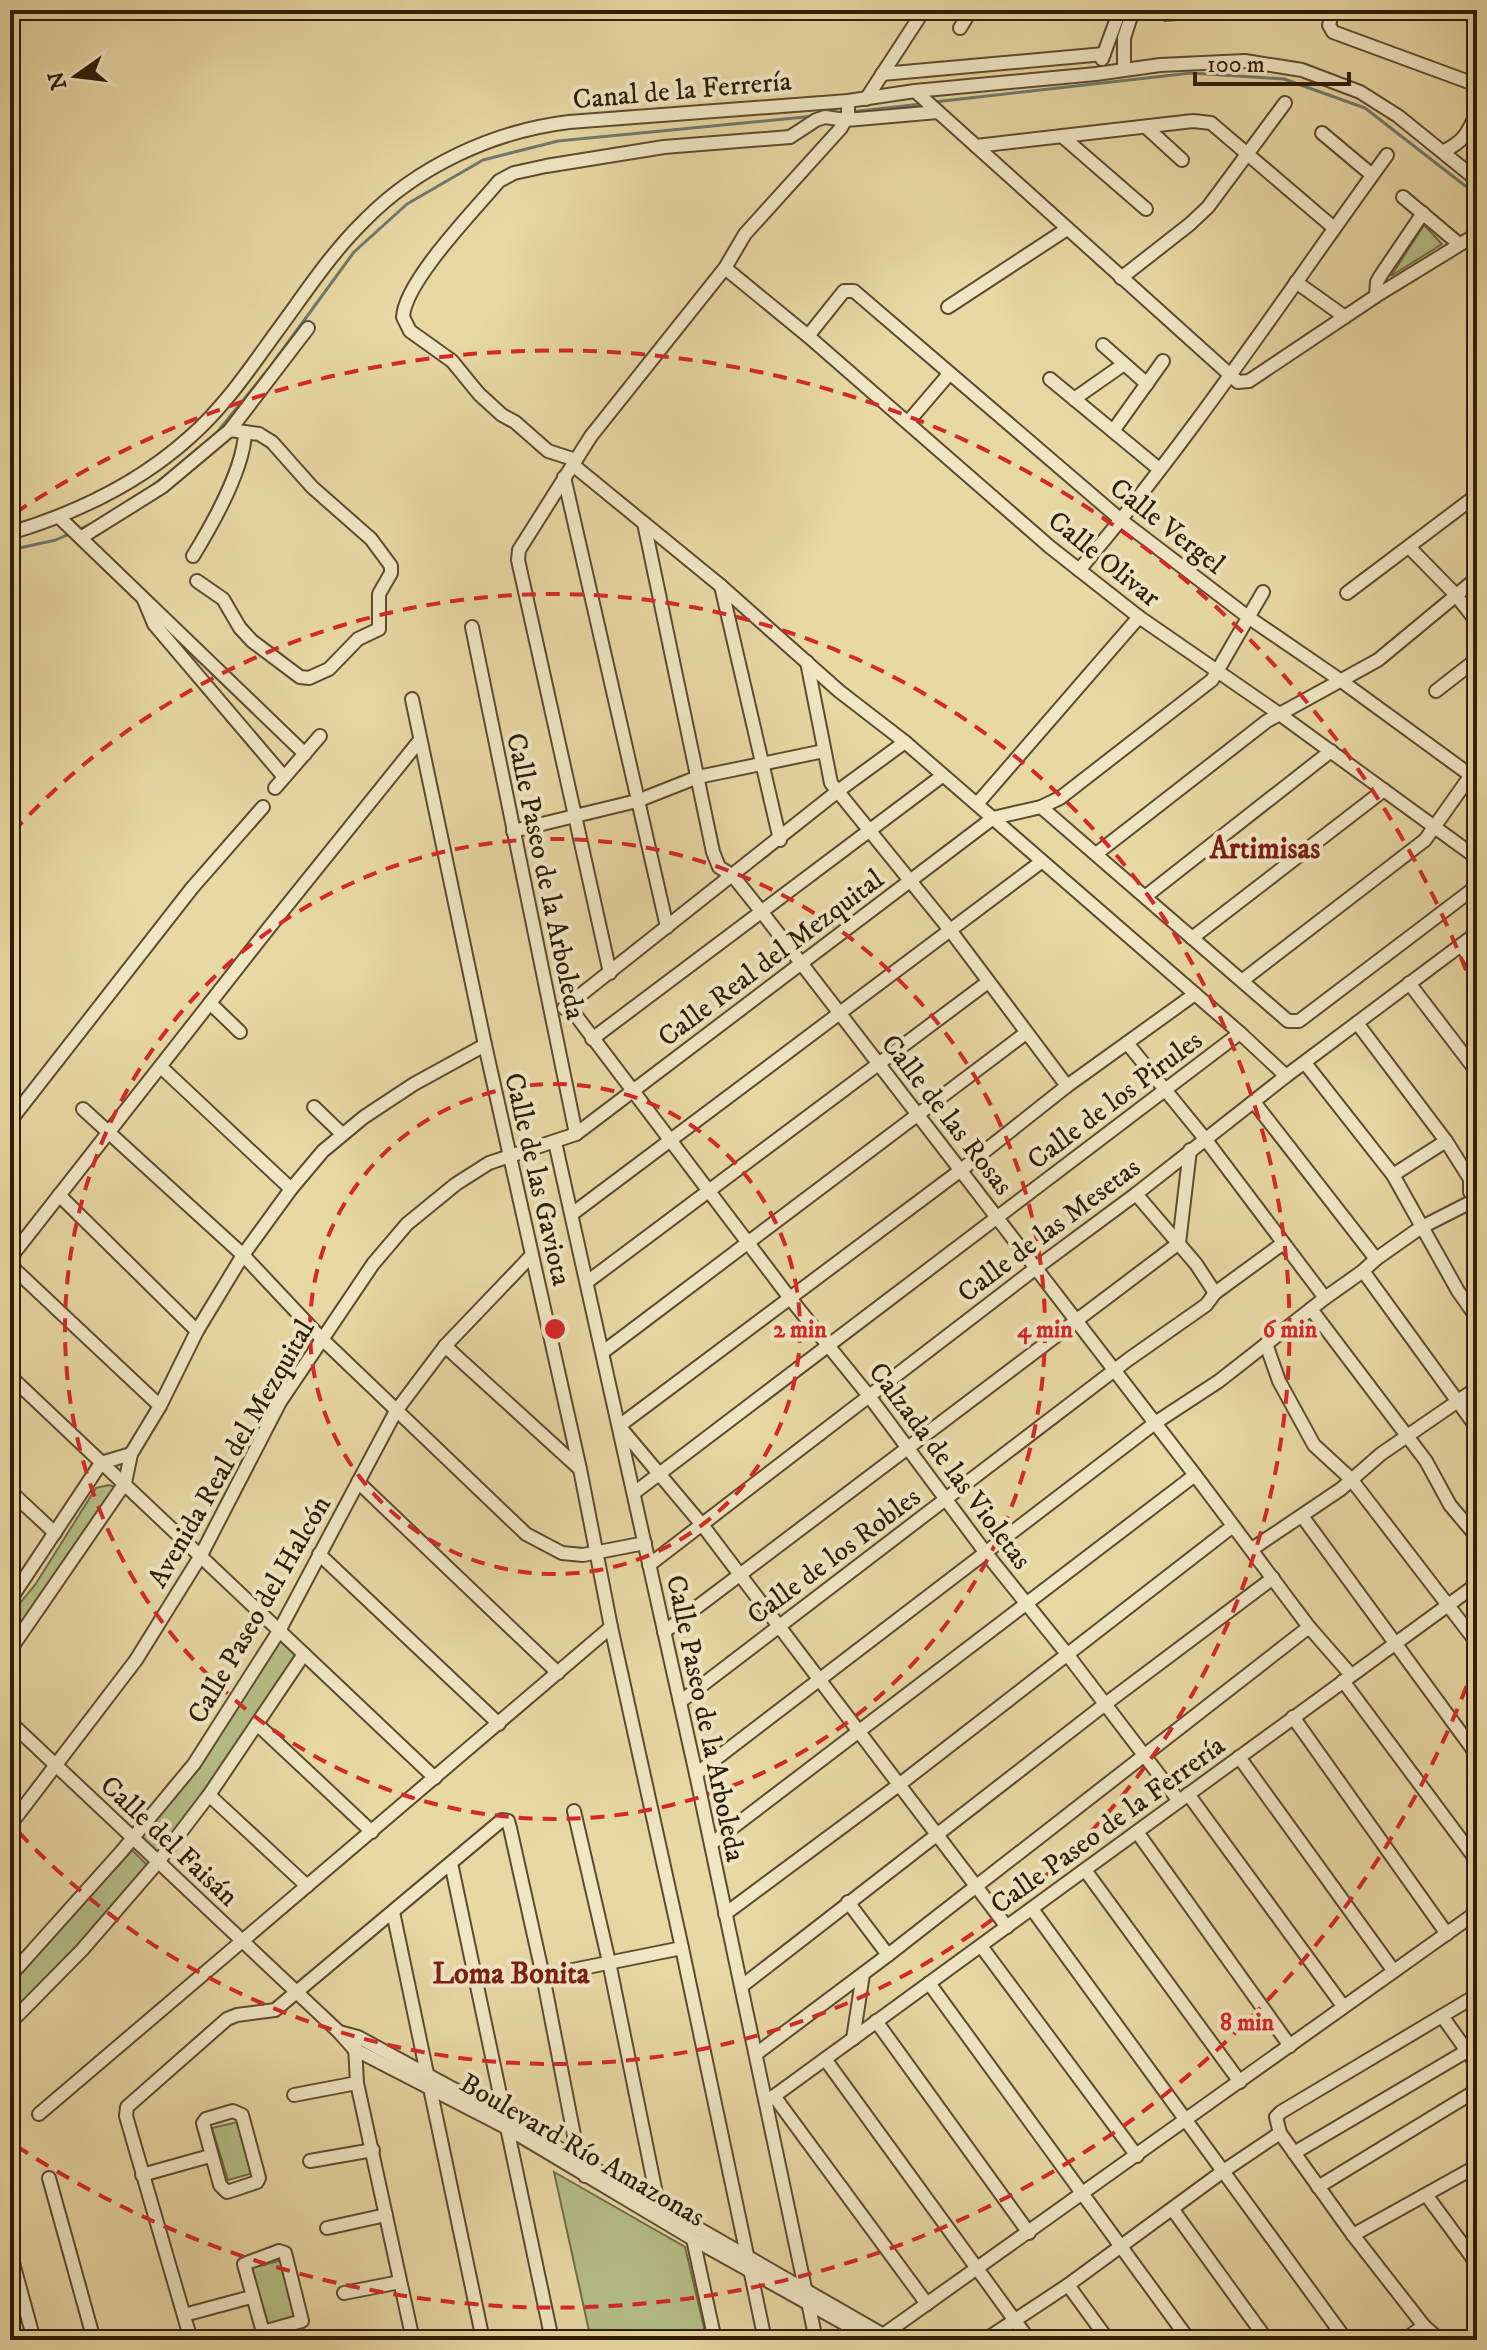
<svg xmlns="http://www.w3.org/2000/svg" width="1487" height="2350" viewBox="0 0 1487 2350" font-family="'IM FELL DW Pica',serif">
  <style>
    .green { fill: #b5bf86; stroke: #726e47; stroke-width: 2 }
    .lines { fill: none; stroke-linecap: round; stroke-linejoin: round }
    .stream { stroke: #70796e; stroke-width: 3 }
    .minor-casing { stroke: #5d4b2f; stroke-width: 16 }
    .minor { stroke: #f0e6c4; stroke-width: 12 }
    .ring { fill: none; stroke: #d62828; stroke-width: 4; stroke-dasharray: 14 10 }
    .labels { text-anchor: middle; stroke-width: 8; stroke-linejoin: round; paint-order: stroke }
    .street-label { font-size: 28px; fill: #2f1c08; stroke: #f0e6c4 }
    .neighbourhood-label { font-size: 30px; font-weight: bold; fill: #7a1f14; stroke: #f0e6c4 }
    .centre { fill: #d62828; stroke: #f0e6c4; stroke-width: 4 }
    .ring-label { font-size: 24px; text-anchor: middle; font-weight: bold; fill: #d62828; stroke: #f0e6c4; stroke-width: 8; stroke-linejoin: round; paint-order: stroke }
  </style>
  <rect width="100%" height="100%" fill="#e8d8a4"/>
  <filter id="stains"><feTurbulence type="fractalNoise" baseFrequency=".0025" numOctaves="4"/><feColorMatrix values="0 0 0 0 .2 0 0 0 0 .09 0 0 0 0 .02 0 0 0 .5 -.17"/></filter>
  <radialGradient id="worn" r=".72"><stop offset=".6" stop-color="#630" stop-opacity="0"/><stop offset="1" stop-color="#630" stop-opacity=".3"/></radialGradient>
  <g class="green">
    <path d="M1169,10h108l-112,11z"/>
    <path d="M1424,225l18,19 -51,32z"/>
    <path d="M109,1485l8,3 -107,156v-29l25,-30 61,-97z"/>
    <path d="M279,1631l24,25 -145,206 -25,-24 80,-95z"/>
    <path d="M132,1850l16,16 -65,75 -71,74 -2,-30z"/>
    <path d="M242,2121l15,51 -29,8 -16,-52z"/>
    <path d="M554,2172l131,75 22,93h-116z"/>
    <path d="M282,2260l15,58 -30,9 -15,-59z"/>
  </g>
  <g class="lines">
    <g class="stream">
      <path d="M934,102l257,-29 93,6 81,29 112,87"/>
      <path d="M850,112l72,-8"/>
      <path d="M215,435l55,-68 84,-115 53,-48 76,-44 75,-19 257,-25"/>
      <path d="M153,485l23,-17"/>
      <path d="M78,530l15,-7"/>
      <path d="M10,550l46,-10 15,-7"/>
    </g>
    <g class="minor-casing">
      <g id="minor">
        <path d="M1333,10l-4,15 4,7 144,53"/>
        <path d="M1467,10l10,4"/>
        <path d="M960,28l11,-18"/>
        <path d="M1102,59l18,-49"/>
        <path d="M1124,70v-32l9,-28"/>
        <path d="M882,74l222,-20"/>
        <path d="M915,91l323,291 11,-1 127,-85 101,-62"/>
        <path d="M866,99l58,-89"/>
        <path d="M1146,127l36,33"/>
        <path d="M1322,133l50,42"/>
        <path d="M1063,137l83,72"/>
        <path d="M976,146l217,-25 18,2 123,105"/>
        <path d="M1444,151c19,-9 24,-18 32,-37"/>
        <path d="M1403,197l56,47"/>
        <path d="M725,268l83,68 242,211 89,70 139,96 199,145"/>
        <path d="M1121,278l69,-54 18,-17 77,-104"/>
        <path d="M1296,282l49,35"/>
        <path d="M1376,296l1,-14 4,-7 42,-62"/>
        <path d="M948,307l119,-78"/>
        <path d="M808,336l36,-45h10l267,229 127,97 92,63 137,100"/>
        <path d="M1103,345l44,39"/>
        <path d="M1050,379l109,90"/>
        <path d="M1074,399l50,-35"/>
        <path d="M908,422l41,-48"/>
        <path d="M1113,431l50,-70"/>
        <path d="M576,460l-28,-9 -33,-29 -13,-7 -23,-21 -27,-33 -42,-30 -7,-14c2,-36 72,-107 96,-136l15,-8 32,-7 118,-19 126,-10 26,-17 9,-3 21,3 92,-8"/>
        <path d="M573,465l148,121 118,105 66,51 335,291 46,43"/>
        <path d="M564,477l103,450"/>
        <path d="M59,517l246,237"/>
        <path d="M644,523l69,329 6,15 14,9 28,35 434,564 114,152 42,48"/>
        <path d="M10,533c67,-20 128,-49 180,-96 34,-30 59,-67 85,-103 29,-39 55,-80 90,-114 53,-54 129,-89 204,-98l279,-21 67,-10 181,-17 64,-9 85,-4 57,9 58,22 38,24 79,64"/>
        <path d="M82,537l80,-50 68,-57 78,-102"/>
        <path d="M1409,547l46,47 22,28"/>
        <path d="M193,556c19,-31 51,-88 52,-124"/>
        <path d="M1079,570c112,-131 207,-276 308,-415"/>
        <path d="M197,581l26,18 17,29 12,13 48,36 9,1 20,-9 29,-30 21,-10v-35l12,-21v-7l-20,-27 -59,-52 -40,-45 -13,-8 -29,-4"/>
        <path d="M721,586l59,254"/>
        <path d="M1347,593l130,-98"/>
        <path d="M144,600l10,24 130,153"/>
        <path d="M472,627l104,507"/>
        <path d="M807,662l24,121 119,147 117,156"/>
        <path d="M1436,691l41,-32"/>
        <path d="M412,699l73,346 95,424 31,158 71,321 83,392"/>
        <path d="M275,788l45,-52"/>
        <path d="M977,804l162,-187"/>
        <path d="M1041,807l247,214h11l178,-135"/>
        <path d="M513,831l124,-30 61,-24 126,-26"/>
        <path d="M1096,854l171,-133 111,-61 99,-82"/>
        <path d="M1146,896l185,-145"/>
        <path d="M1192,938l192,-148"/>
        <path d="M1461,945l16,23"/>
        <path d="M610,973l-92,-413 1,-10 72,-114 134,-168 20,-34 96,-106 7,-13v-14"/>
        <path d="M1243,980l182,-140 46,-65 6,-26"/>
        <path d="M1409,983l68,89"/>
        <path d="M210,1003l30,29"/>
        <path d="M568,1005l221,292 80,99 116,156 82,102 112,147"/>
        <path d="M564,1008l274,-217 67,-49"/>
        <path d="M1357,1023l89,118 24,38v13l6,8"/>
        <path d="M592,1039l350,-263"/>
        <path d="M1127,1043l79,97 119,158"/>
        <path d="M1305,1063l88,112 65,116 19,27"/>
        <path d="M161,1067l130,122"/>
        <path d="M1254,1102l122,157"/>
        <path d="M314,1107l28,27"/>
        <path d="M83,1109l160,146 78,83 205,196 36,19 21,2 62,-12"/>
        <path d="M10,1121l182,-233 71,-81"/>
        <path d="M555,1142l141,632 120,566"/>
        <path d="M1393,1175l53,-34"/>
        <path d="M1136,1194l60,70 19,29"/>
        <path d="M59,1195l138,136"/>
        <path d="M572,1214l469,-352"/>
        <path d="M10,1258l258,-329 152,-189"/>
        <path d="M10,1265l150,141"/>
        <path d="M1363,1271l114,157"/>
        <path d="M587,1282l401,-300"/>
        <path d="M1311,1309l115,152 24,44 27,32"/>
        <path d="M1266,1344l13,37 35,64 37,34 126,164"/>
        <path d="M445,1346l135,123"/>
        <path d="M603,1352l423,-319"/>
        <path d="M10,1376l425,402"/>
        <path d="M358,1482l200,191"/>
        <path d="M10,1491l45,42"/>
        <path d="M634,1493l606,-460"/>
        <path d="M1302,1516l175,239"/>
        <path d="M1252,1549l89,-60 40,-35 96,-66"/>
        <path d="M319,1554l180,170"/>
        <path d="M649,1565l387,-297 100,-74 150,-118 191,-143"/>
        <path d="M10,1600l91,-137 30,-9"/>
        <path d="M664,1632l515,-389 11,-93"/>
        <path d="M10,1650l115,-167 6,-29 29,-48 37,-75 46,-76 48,-66 32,-38 41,-34 50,-33 71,-39"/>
        <path d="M1343,1681l134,180"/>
        <path d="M680,1702l449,-343 77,-54 9,-12 67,-49"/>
        <path d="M1293,1717l154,217"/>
        <path d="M10,1722l329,310 15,17 153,79 186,111 181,101"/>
        <path d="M257,1724l115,108"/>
        <path d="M1239,1757l154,213"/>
        <path d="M696,1774l459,-351 64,-42 106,-83 38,-27 13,-12 44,-31 57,-29"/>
        <path d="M1188,1794l155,212"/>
        <path d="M209,1795l98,91"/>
        <path d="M574,1811l35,151 51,251"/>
        <path d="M10,1825l126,-165 64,-103 80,-155 93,-138 34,-40 49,-40 33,-21 87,-29 417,-316 48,-11 19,-9 152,-118 51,-88"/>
        <path d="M1137,1832l153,214"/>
        <path d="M711,1844l484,-369"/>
        <path d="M451,1863l101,477"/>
        <path d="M1085,1870l155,212"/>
        <path d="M848,1902l40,53"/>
        <path d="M1032,1909l314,431"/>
        <path d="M393,1912l90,428"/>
        <path d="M725,1914l175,-130 333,-258"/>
        <path d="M1007,1927l-304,-401 -84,-100 342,-256 106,-84 128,-92"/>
        <path d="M981,1946l156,210"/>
        <path d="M10,1976l112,-125 72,-87 85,-133 117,-220 49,-65 87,-91"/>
        <path d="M543,1976l139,-28"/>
        <path d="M929,1983l260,357"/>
        <path d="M742,1986l362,-281 169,-127"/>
        <path d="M1442,2016l35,49"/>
        <path d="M876,2021l153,212"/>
        <path d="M10,2023l72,-73 76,-88 51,-67 95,-141"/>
        <path d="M339,2032l19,5 145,79 389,224"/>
        <path d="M853,2039l10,-65"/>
        <path d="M355,2046l2,37 56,257"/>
        <path d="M756,2054l132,-99 421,-328"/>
        <path d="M825,2059l204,281"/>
        <path d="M294,2095l63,-12"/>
        <path d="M774,2096l153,208"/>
        <path d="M766,2102l711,-518"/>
        <path d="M233,2111l9,4 17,63 -2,4 -30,10 -7,-7 -17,-62 3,-4z"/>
        <path d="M39,2114l572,-487"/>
        <path d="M1294,2153l183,-108"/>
        <path d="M310,2161l63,-11"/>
        <path d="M142,2175l68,-19"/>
        <path d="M49,2178l45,162"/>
        <path d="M1318,2187l159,-97"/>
        <path d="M1427,2196l50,68"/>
        <path d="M1173,2210l94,130"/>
        <path d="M327,2228l59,-13"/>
        <path d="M1353,2235l124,-69"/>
        <path d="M693,2239l22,101"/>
        <path d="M279,2251l6,2 17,68 -39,11 -19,-68z"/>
        <path d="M10,2252l24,88"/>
        <path d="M1068,2285l40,55"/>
        <path d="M344,2293l56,-11"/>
        <path d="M184,2315l67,-18"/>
        <path d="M191,2340l-65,-224 1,-9 100,-88 10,-4 38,-5 227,-190 6,1 2,7 33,148 36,185 6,15"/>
        <path d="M876,2340l601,-428"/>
        <path d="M985,2340l83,-55 154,-113 58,-39"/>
        <path d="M1404,2340l20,-14"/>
        <path d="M1440,2340l-16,-14 -71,-91 -73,-102 -4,-16 5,-5 196,-117"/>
      </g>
    </g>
    <use href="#minor" class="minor"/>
  </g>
  <g class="ring">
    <circle cx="555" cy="1329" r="245"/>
    <circle cx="555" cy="1329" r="490"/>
    <path d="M13 832A735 735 0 1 1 13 1826"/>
    <path d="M1475 1664A979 979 0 0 1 15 2145M15 513A979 979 0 0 1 1475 994"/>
  </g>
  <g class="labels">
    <g class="street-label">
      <text transform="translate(682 89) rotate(-5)" y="10">Canal de la Ferrería</text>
      <text transform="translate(1168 525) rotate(38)" y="10">Calle Vergel</text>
      <text transform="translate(1105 558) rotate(39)" y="10">Calle Olivar</text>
      <text transform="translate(547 876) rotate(78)" y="10">Calle Paseo de la Arboleda</text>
      <text transform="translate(770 957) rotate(-37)" y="10">Calle Real del Mezquital</text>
      <text transform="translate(1114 1099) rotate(-37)" y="10">Calle de los Pirules</text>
      <text transform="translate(948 1114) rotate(52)" y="10">Calle de las Rosas</text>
      <text transform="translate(539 1179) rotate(77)" y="10">Calle de las Gaviota</text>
      <text transform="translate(1048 1229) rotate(-37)" y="10">Calle de las Mesetas</text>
      <text transform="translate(230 1453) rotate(-60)" y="10">Avenida Real del Mezquital</text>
      <text transform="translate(951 1465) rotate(53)" y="10">Calzada de las Violetas</text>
      <text transform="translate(833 1555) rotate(-37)" y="10">Calle de los Robles</text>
      <text transform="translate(258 1609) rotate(-60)" y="10">Calle Paseo del Halcón</text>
      <text transform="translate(707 1718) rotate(78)" y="10">Calle Paseo de la Arboleda</text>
      <text transform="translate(1107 1824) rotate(-36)" y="10">Calle Paseo de la Ferrería</text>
      <text transform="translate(170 1840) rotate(43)" y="10">Calle del Faisán</text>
      <text transform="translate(583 2149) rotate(30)" y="10">Boulevard Río Amazonas</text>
    </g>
    <g class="neighbourhood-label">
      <text x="1265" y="858">Artimisas</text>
      <text x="511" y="1983">Loma Bonita</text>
    </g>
  </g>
  <circle cx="555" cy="1329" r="12" class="centre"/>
  <g class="ring-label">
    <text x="800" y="1337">2 min</text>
    <text x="1045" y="1337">4 min</text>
    <text x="1290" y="1337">6 min</text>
    <text x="1247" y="2030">8 min</text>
  </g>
  <rect width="1487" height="2350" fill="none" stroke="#e8d8a4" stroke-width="40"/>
  <rect x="12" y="12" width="1463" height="2326" fill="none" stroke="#2f1c08" stroke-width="4"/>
  <rect x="20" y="20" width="1447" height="2310" fill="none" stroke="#2f1c08" stroke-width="2"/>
  <g transform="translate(76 76) rotate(256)" stroke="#f0e6c4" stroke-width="6" paint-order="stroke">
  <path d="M0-6L14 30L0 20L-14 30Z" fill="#2f1c08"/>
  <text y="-12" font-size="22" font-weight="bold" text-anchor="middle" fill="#2f1c08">N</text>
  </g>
  <path d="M1195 72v12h154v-12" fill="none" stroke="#2f1c08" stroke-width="4"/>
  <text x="1207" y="72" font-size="24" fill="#2f1c08" stroke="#f0e6c4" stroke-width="6" paint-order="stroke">100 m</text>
  <rect width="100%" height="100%" filter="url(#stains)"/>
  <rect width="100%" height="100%" fill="url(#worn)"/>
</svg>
